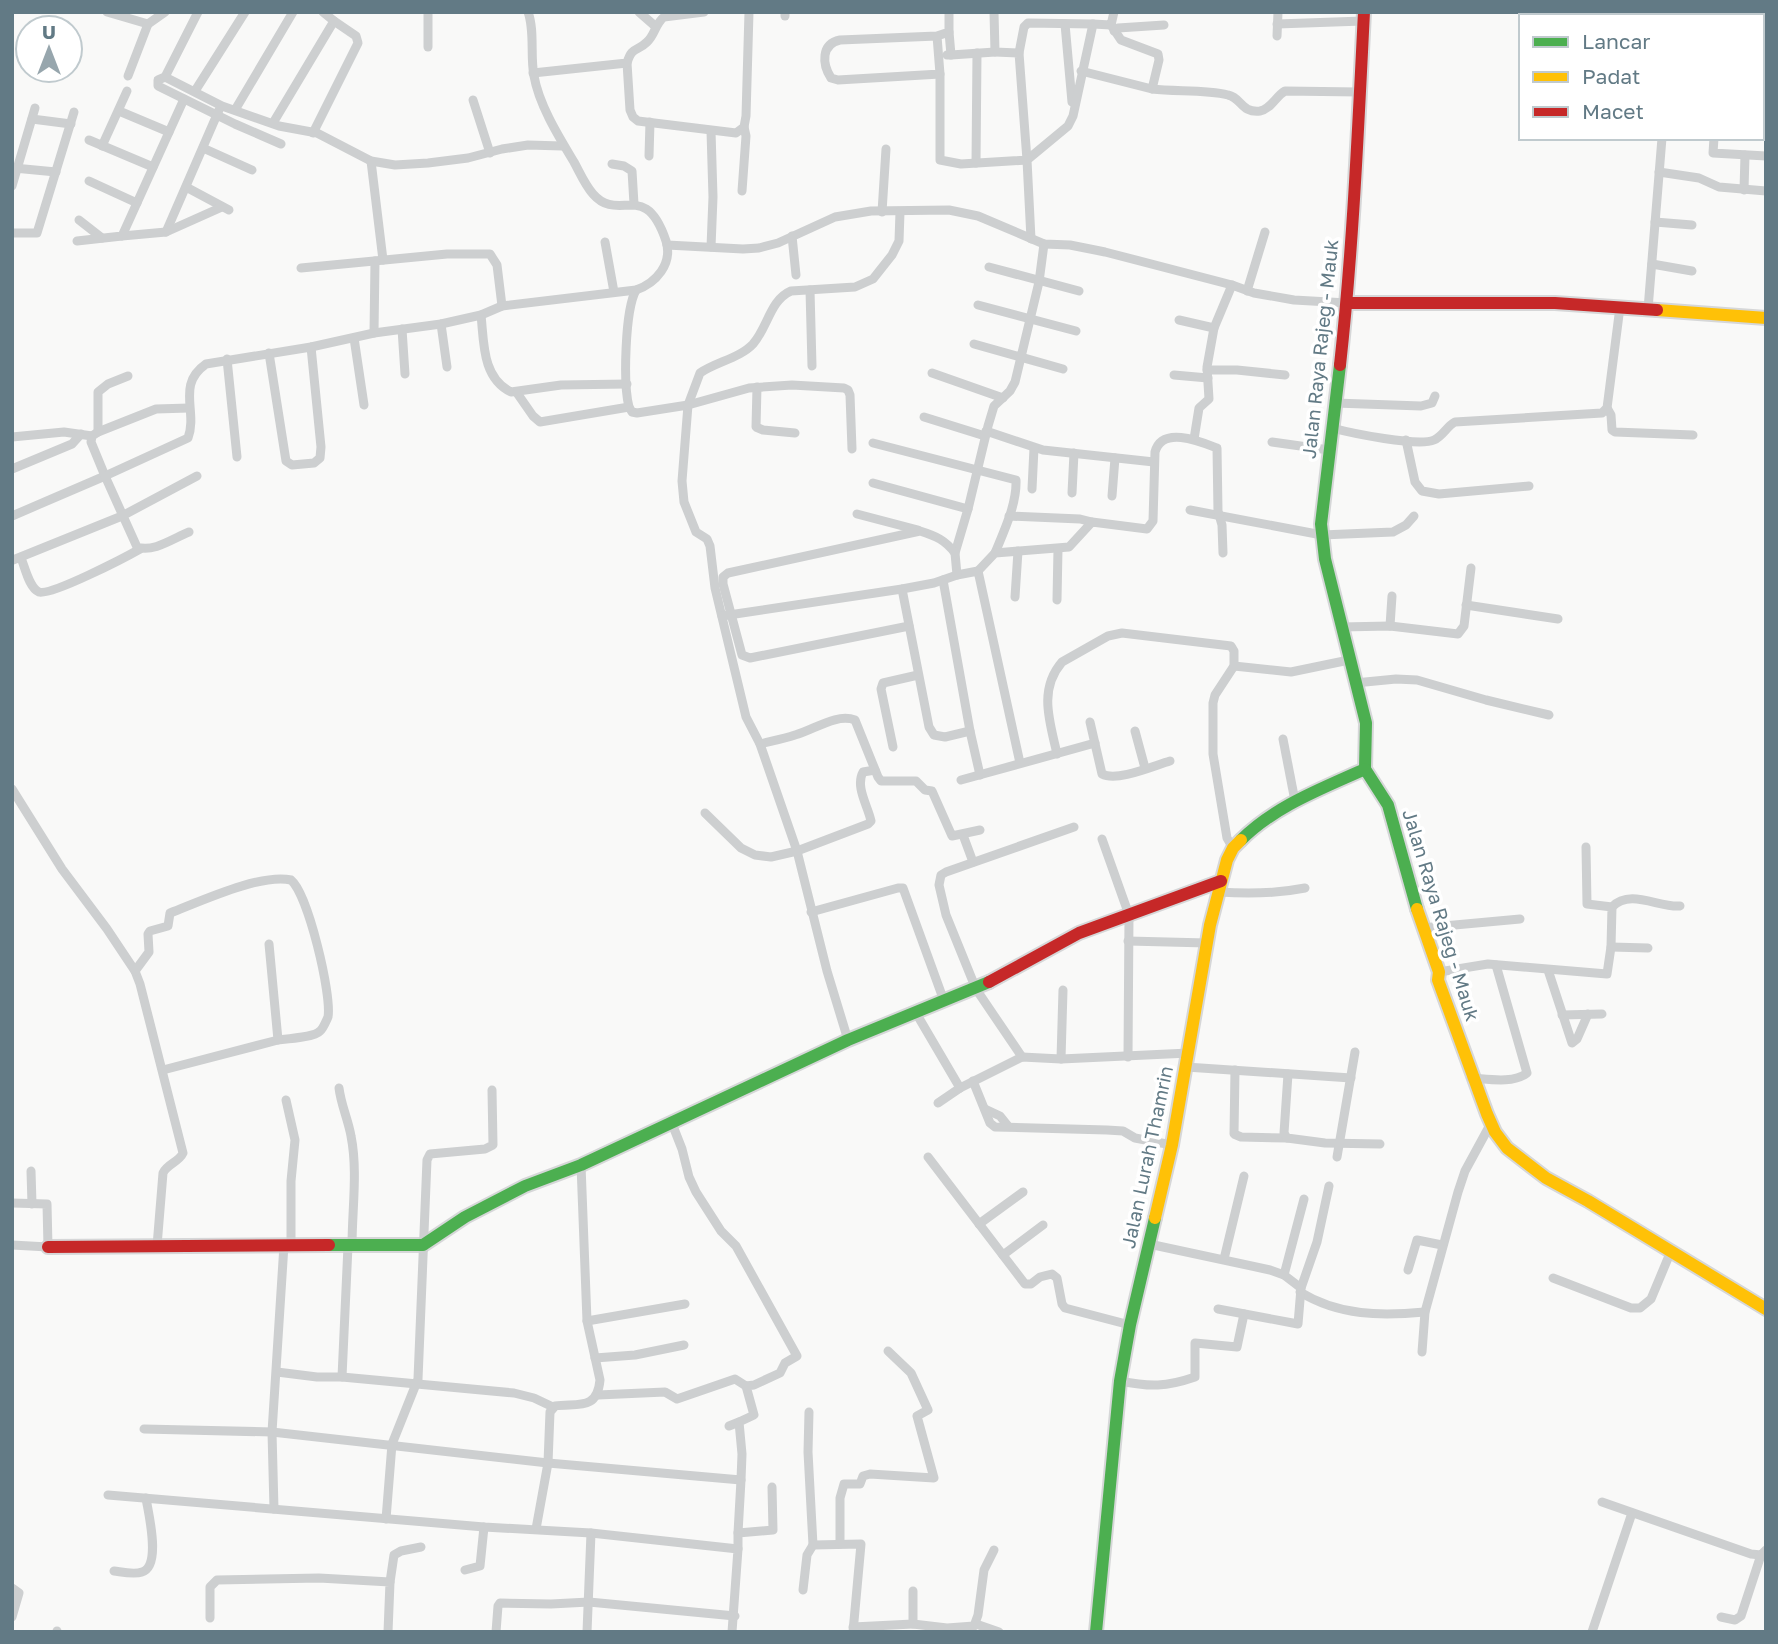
<svg xmlns="http://www.w3.org/2000/svg" width="1778" height="1644" viewBox="0 0 1778 1644" font-family="'Golos Text',sans-serif">
  <style>
    .lines { fill: none; stroke-linecap: round; stroke-linejoin: round }
    .fast-casing { stroke: #d6d7d8; stroke-width: 16 }
    .slow-casing { stroke: #d6d7d8; stroke-width: 16 }
    .jam-casing { stroke: #d6d7d8; stroke-width: 16 }
    .street { stroke: #cdcfd0; stroke-width: 9 }
    .fast { stroke: #4caf50; stroke-width: 12 }
    .slow { stroke: #ffc107; stroke-width: 12 }
    .jam { stroke: #c62828; stroke-width: 12 }
    .labels { text-anchor: middle; stroke-width: 7; stroke-linejoin: round; paint-order: stroke }
    .street-label { font-size: 19px; fill: #627a85; stroke: #fff }
  </style>
  <rect width="100%" height="100%" fill="#f9f9f8"/>
  <g class="lines">
    <g class="fast-casing">
      <g id="fast">
        <path d="M1340,365l-19,159 4,35 41,164 -1,46 23,36 29,104"/>
        <path d="M1241,840c34,-34 80,-51 124,-71"/>
        <path d="M329,1245h94l42,-28 60,-31 56,-21 267,-125 141,-58"/>
        <path d="M1096,1632l24,-251 10,-56 25,-107"/>
      </g>
    </g>
    <g class="slow-casing">
      <g id="slow">
        <path d="M1657,310l109,8"/>
        <path d="M1417,909l22,63 -1,8 49,134 8,18 12,16 39,30 42,23 178,108"/>
        <path d="M1155,1218l17,-73 38,-220 17,-65 6,-12 8,-8"/>
      </g>
    </g>
    <g class="jam-casing">
      <g id="jam">
        <path d="M1347,303h208l102,7"/>
        <path d="M1340,365c13,-117 18,-235 24,-353"/>
        <path d="M989,982l90,-49 142,-52"/>
        <path d="M48,1247l281,-2"/>
      </g>
    </g>
    <g class="street">
      <path d="M107,12l41,12 -20,52"/>
      <path d="M198,12l-33,65 -7,3v6l77,38 46,20"/>
      <path d="M428,12v35"/>
      <path d="M639,12l16,14"/>
      <path d="M785,12v4"/>
      <path d="M148,24l17,-12"/>
      <path d="M1065,24l7,78"/>
      <path d="M1277,24l86,-3"/>
      <path d="M1111,25l10,15 37,14 1,6 -7,29c24,3 53,0 76,6 14,3 13,18 32,16 11,-2 16,-15 25,-20l74,1"/>
      <path d="M1114,31l4,-3 46,-3"/>
      <path d="M937,36l3,38 -102,6 -7,-2c-9,-14 -10,-34 9,-38l97,-4 12,-4v-20"/>
      <path d="M1277,36l1,-24"/>
      <path d="M1019,53l5,-26 4,-4 65,1"/>
      <path d="M947,55h4l-2,-23"/>
      <path d="M951,55l44,-3"/>
      <path d="M627,63l3,47 3,7 5,4 98,12 8,-6 2,-11 3,-104"/>
      <path d="M1081,71l71,18"/>
      <path d="M533,73l94,-10c5,-17 10,-11 20,-21 8,-7 8,-18 17,-25l40,-5"/>
      <path d="M940,74v86l21,4 66,-4 -8,-107 -24,-1 -1,-40"/>
      <path d="M165,77l57,29 57,20 38,7 54,28 24,4 33,-2 40,-5 34,-9 26,-4 34,1"/>
      <path d="M195,91l50,-79"/>
      <path d="M473,100l17,53"/>
      <path d="M235,110l58,-98"/>
      <path d="M119,111l50,21"/>
      <path d="M32,119l39,5"/>
      <path d="M273,123l61,-102 -11,-9"/>
      <path d="M711,131l2,66 -2,50"/>
      <path d="M313,133l45,-90 -2,-7 -22,-15"/>
      <path d="M1714,138l-1,15 53,3"/>
      <path d="M89,140l64,27"/>
      <path d="M102,146l25,-55"/>
      <path d="M203,148l49,22"/>
      <path d="M649,156l1,-34"/>
      <path d="M371,161l12,99"/>
      <path d="M976,163l1,-110"/>
      <path d="M612,164l12,2 8,5 2,33"/>
      <path d="M14,168l42,4"/>
      <path d="M1659,172l40,6 20,9 47,4"/>
      <path d="M89,181l48,22"/>
      <path d="M12,186l23,-78"/>
      <path d="M186,187l43,23"/>
      <path d="M1744,190l1,-35"/>
      <path d="M742,191l4,-55 -2,-9"/>
      <path d="M882,212l4,-63"/>
      <path d="M79,220l23,18"/>
      <path d="M1655,222l37,3"/>
      <path d="M166,232l53,-122"/>
      <path d="M12,233h25l37,-121"/>
      <path d="M122,236l44,-4 56,-25"/>
      <path d="M792,236l4,39"/>
      <path d="M1031,239l-4,-79 41,-34 5,-10 20,-92 18,1 3,-13"/>
      <path d="M77,241l45,-5 62,-137"/>
      <path d="M605,242l9,50"/>
      <path d="M667,245l76,4 16,-1 19,-5 57,-26 36,-6 78,-1 29,6 66,28 26,1 35,7 127,33 22,8 40,7 53,3"/>
      <path d="M1652,264l40,7"/>
      <path d="M989,267l90,24"/>
      <path d="M301,268l146,-14h43l7,11 5,41"/>
      <path d="M636,290c-11,20 -13,94 -7,117l3,5 5,1 51,-8 -6,76 2,21 12,30 11,7 3,7 5,42 31,129 14,27 37,107 30,120 21,69"/>
      <path d="M810,290l2,76"/>
      <path d="M1247,291l18,-59"/>
      <path d="M978,305l98,26"/>
      <path d="M1648,309l14,-171"/>
      <path d="M481,315c3,27 1,63 30,77l50,-7 66,-1"/>
      <path d="M1179,320l35,8 18,-43"/>
      <path d="M441,324l6,43"/>
      <path d="M402,329l3,45"/>
      <path d="M374,333l1,-72"/>
      <path d="M354,338l10,67"/>
      <path d="M974,344l89,25"/>
      <path d="M269,353l17,108 6,4 22,-2 6,-5 1,-11 -10,-100"/>
      <path d="M227,359l10,98"/>
      <path d="M1207,370h30l48,5"/>
      <path d="M932,373l71,25"/>
      <path d="M1174,375l34,3"/>
      <path d="M757,387l-1,40 7,3 32,3"/>
      <path d="M517,393l16,23 7,6 89,-15"/>
      <path d="M1335,403l86,3 11,-3 3,-7"/>
      <path d="M688,405l12,-32c16,-11 40,-15 53,-29 15,-17 17,-44 38,-53l64,-4 18,-8 19,-24 7,-14 1,-29"/>
      <path d="M688,405l61,-17 43,-3 52,3 4,2 2,5 2,54"/>
      <path d="M1607,408l4,7 1,15 3,2 78,3"/>
      <path d="M924,417l61,19"/>
      <path d="M1332,428c19,5 86,19 102,12 9,-4 13,-14 21,-18l147,-9 5,-5 13,-101"/>
      <path d="M986,431l57,19 111,12"/>
      <path d="M98,432v-40l10,-8 20,-8"/>
      <path d="M12,437l52,-5 28,4"/>
      <path d="M1194,439l5,-31 10,-9 -2,-32 7,-39"/>
      <path d="M1406,440l9,42 7,9 17,3 90,-8"/>
      <path d="M1272,442l57,8"/>
      <path d="M873,443l143,37c1,24 -12,51 -21,73"/>
      <path d="M12,469l60,-25 9,-10"/>
      <path d="M873,483l95,26"/>
      <path d="M1032,489l2,-41"/>
      <path d="M1072,493l2,-40"/>
      <path d="M1112,496l3,-38"/>
      <path d="M1190,510l132,25 71,-3 13,-7 8,-9"/>
      <path d="M857,514l61,16"/>
      <path d="M12,516l93,-40 -14,-34 1,-6 6,-4 58,-23 33,-1"/>
      <path d="M1009,516l71,3 12,3"/>
      <path d="M189,532c-15,6 -36,21 -52,15l-32,-71 83,-38c10,-27 -12,-53 18,-74l105,-17 63,-14 67,-9 40,-9 21,-9 134,-16c20,-7 37,-26 30,-49 -21,-63 -47,-17 -73,-47 -8,-9 -13,-21 -19,-32 -15,-25 -35,-57 -40,-86 -4,-20 1,-45 -6,-64"/>
      <path d="M21,558c4,9 8,30 18,34 12,4 87,-35 101,-43"/>
      <path d="M13,560l109,-44 75,-40"/>
      <path d="M978,571l17,-18 74,-6 23,-25 55,7 6,-8 2,-69c7,-26 44,-11 62,-4l1,63 4,14 1,28"/>
      <path d="M957,575l21,-4 42,192"/>
      <path d="M902,589l27,138 5,8 11,2 25,-6 -27,-151"/>
      <path d="M1015,597l3,-46"/>
      <path d="M1057,600l1,-51"/>
      <path d="M1466,605l92,14"/>
      <path d="M722,616l180,-27 32,-6 23,-8 -2,-22 13,-44 20,-83 6,-20 16,-15 5,-9 24,-100 5,-38"/>
      <path d="M909,626l-159,32 -8,-3 -19,-71v-7l5,-4 192,-42c16,5 25,9 35,22"/>
      <path d="M1390,626l2,-30"/>
      <path d="M1341,627l49,-1 68,8 6,-8 7,-58"/>
      <path d="M1234,666l57,6 58,-12"/>
      <path d="M1355,683l41,-4 21,1 69,20 63,15"/>
      <path d="M1090,722l12,52c15,8 51,-8 68,-13"/>
      <path d="M970,731l10,44"/>
      <path d="M1135,731l10,37"/>
      <path d="M1283,739l12,62"/>
      <path d="M760,744c12,-3 23,-5 35,-9 19,-5 41,-22 60,-15l23,57 3,4h35l9,9 7,1 20,45 28,-6"/>
      <path d="M893,747l-12,-58 2,-6 35,-8"/>
      <path d="M1057,754c-7,-32 -19,-64 5,-92l46,-26 14,-3 109,13 3,5v15l-19,29 -2,8v51l14,84 6,10"/>
      <path d="M961,780l134,-37"/>
      <path d="M12,789l50,80 45,60 28,42 5,13 43,169c-4,9 -16,11 -20,20l-6,73"/>
      <path d="M705,813l36,35 14,7 16,2 26,-6 71,-27 3,-3c-3,-15 -16,-34 -8,-49l12,-2"/>
      <path d="M963,835l10,27"/>
      <path d="M1102,839l27,76 -1,142"/>
      <path d="M1219,892c30,2 56,2 86,-4"/>
      <path d="M1612,907c18,-19 47,1 68,-1"/>
      <path d="M811,912l87,-24h5l41,113"/>
      <path d="M1422,928l98,-9"/>
      <path d="M1128,941l79,2"/>
      <path d="M1611,947l37,1"/>
      <path d="M1548,970l24,73 5,-4 11,-25"/>
      <path d="M135,971l14,-19 -1,-18 2,-3 18,-5 2,-13c29,-11 91,-40 121,-33 17,14 41,115 37,137 -1,2 -5,12 -8,14 -5,6 -33,8 -42,9"/>
      <path d="M1439,972l49,-8 119,10 4,-27 1,-40 -25,-3 -1,-57"/>
      <path d="M916,1013l44,75"/>
      <path d="M1562,1015l40,-1"/>
      <path d="M1022,1057l-46,-68 -30,-74 -7,-30 2,-10 5,-3 128,-45"/>
      <path d="M1061,1059l2,-69"/>
      <path d="M1186,1067l165,11"/>
      <path d="M163,1070l115,-30 -9,-96"/>
      <path d="M1235,1070l-1,64 7,3 46,1"/>
      <path d="M1288,1074l-4,59 3,5 38,5 55,1"/>
      <path d="M1471,1078c17,1 42,6 56,-5l-31,-108"/>
      <path d="M973,1081l17,42 5,4 112,3 16,1 12,7 37,7"/>
      <path d="M339,1088c2,17 9,31 12,48 7,35 1,74 1,110"/>
      <path d="M286,1100l9,40 -4,41v64"/>
      <path d="M938,1103l22,-15 62,-31 39,2 128,-6"/>
      <path d="M985,1109l15,7 8,10"/>
      <path d="M928,1157l97,127h6l9,-7 12,-3 5,4 5,26 3,4 65,17"/>
      <path d="M1337,1157l18,-105"/>
      <path d="M31,1171l1,33"/>
      <path d="M12,1203l35,1 1,43 -36,-2"/>
      <path d="M979,1224l44,-32"/>
      <path d="M1149,1244l121,26 14,5 17,13"/>
      <path d="M1003,1255l40,-30"/>
      <path d="M1224,1259l20,-83"/>
      <path d="M1408,1270l9,-30 25,5"/>
      <path d="M1284,1275l20,-76"/>
      <path d="M1553,1278l78,30h9l11,-9 20,-48"/>
      <path d="M1300,1292c39,24 81,24 125,20"/>
      <path d="M1218,1309l80,15 3,-36 16,-46 12,-56"/>
      <path d="M587,1321l98,-17"/>
      <path d="M1422,1352l3,-40 33,-120 7,-21 25,-46"/>
      <path d="M595,1358l40,-3 49,-10"/>
      <path d="M277,1372l40,5h25l172,16 20,5 19,9"/>
      <path d="M342,1377l6,-131"/>
      <path d="M1120,1381c30,6 46,6 75,-4v-34l42,4 7,-33"/>
      <path d="M598,1395l67,-3 12,7 58,-20 11,7"/>
      <path d="M809,1412l-1,40 5,93 48,-1 -8,88"/>
      <path d="M729,1426l10,-4"/>
      <path d="M144,1429l128,3 276,31 193,17 1,-26 -3,-32 15,-7 -8,-29 8,-1 26,-12 5,-10 12,-7 -61,-110 -15,-15 -25,-39 -7,-15 -7,-28 -11,-28"/>
      <path d="M108,1495l376,32 107,6 147,16 -6,83"/>
      <path d="M1602,1502l149,52 10,1 5,-5"/>
      <path d="M274,1509l-2,-77 12,-187"/>
      <path d="M386,1519l6,-75 26,-65 9,-219 3,-6 55,-5 8,-4 -1,-55"/>
      <path d="M536,1529l12,-66 2,-51 5,-6c23,-3 42,5 45,-26l-13,-59 -6,-156"/>
      <path d="M738,1533l3,-53"/>
      <path d="M840,1544v-46l4,-14h16l3,-8 7,-2 64,4 -17,-62 11,-6 -17,-37 -23,-22"/>
      <path d="M738,1549v-16l35,-3 -1,-43"/>
      <path d="M465,1570l15,-4 4,-39"/>
      <path d="M114,1571c8,1 20,4 28,1 20,-6 6,-60 4,-74"/>
      <path d="M390,1582l4,-27 7,-4 20,-4"/>
      <path d="M12,1588l7,5 -7,24"/>
      <path d="M803,1590l4,-35 6,-10"/>
      <path d="M1721,1617l14,3 6,-4 20,-61"/>
      <path d="M210,1618v-31l7,-7 102,-2 71,4 -2,50"/>
      <path d="M913,1624l34,4 27,-2 4,-11 6,-45 10,-20"/>
      <path d="M976,1624l23,8"/>
      <path d="M853,1627l60,-3v-33"/>
      <path d="M57,1632v-1"/>
      <path d="M496,1632l2,-26 2,-3 51,1 38,-2 146,14"/>
      <path d="M587,1632l4,-99"/>
      <path d="M1592,1632l40,-119"/>
    </g>
    <use href="#fast" class="fast"/>
    <use href="#slow" class="slow"/>
    <use href="#jam" class="jam"/>
  </g>
  <g class="labels">
    <g class="street-label">
      <text transform="translate(1320 349) rotate(-84)" y="7">Jalan Raya Rajeg - Mauk</text>
      <text transform="translate(1441 915) rotate(73)" y="7">Jalan Raya Rajeg - Mauk</text>
      <text transform="translate(1147 1157) rotate(-78)" y="7">Jalan Lurah Thamrin</text>
    </g>
  </g>
  <rect width="1778" height="1644" fill="none" stroke="#627a85" stroke-width="28"/>
  <rect x="1519" y="14" width="245" height="126" fill="#ffffff" stroke="#c0cace" stroke-width="2"/>
  <rect x="1533" y="37" width="35" height="10" fill="#4caf50" stroke="#c0cace" stroke-width="2"/>
  <text x="1582" y="49" font-size="21" fill="#627a85">Lancar</text>
  <rect x="1533" y="72" width="35" height="10" fill="#ffc107" stroke="#c0cace" stroke-width="2"/>
  <text x="1582" y="84" font-size="21" fill="#627a85">Padat</text>
  <rect x="1533" y="107" width="35" height="10" fill="#c62828" stroke="#c0cace" stroke-width="2"/>
  <text x="1582" y="119" font-size="21" fill="#627a85">Macet</text>
  <g transform="translate(49 49)"><circle r="33" fill="#ffffff" stroke="#c0cace" stroke-width="2"/>
  <path d="M0-5L12 26L0 18L-12 26Z" fill="#97a6ad"/>
  <text y="-10" font-size="19" font-weight="bold" text-anchor="middle" fill="#627a85">U</text>
  </g>
</svg>
